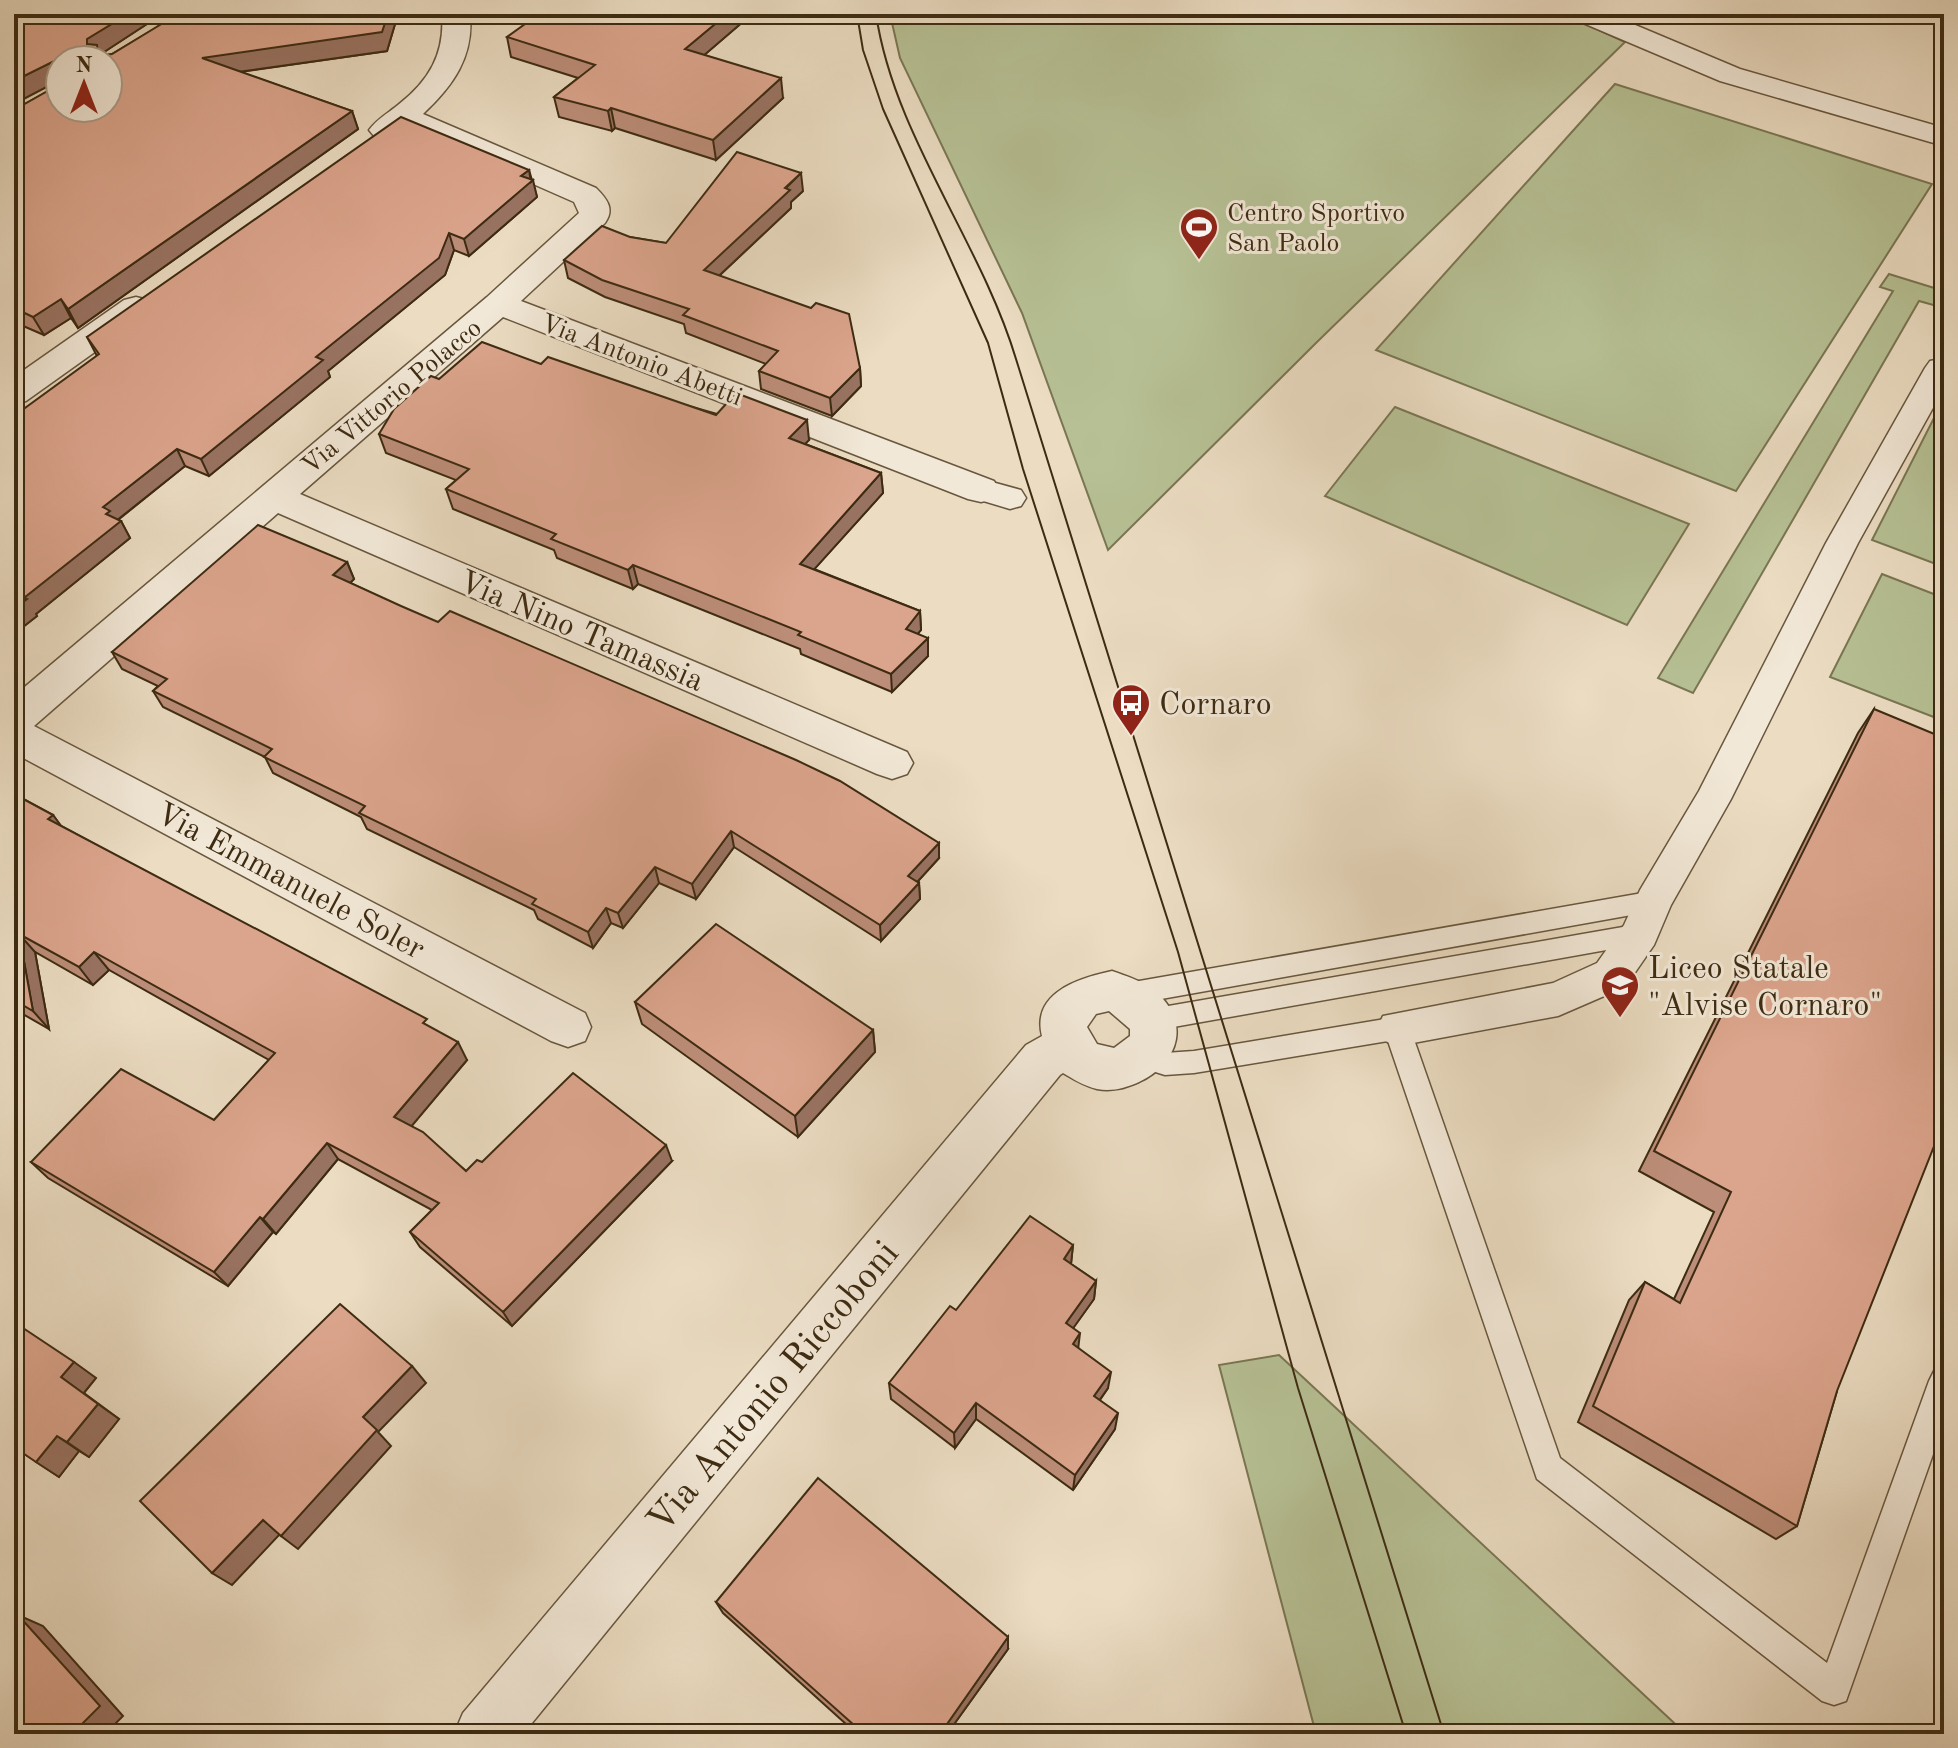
<svg xmlns="http://www.w3.org/2000/svg" width="1958" height="1748" viewBox="0 0 1958 1748" font-family="'Old Standard TT',serif">
  <style>
    .green { fill: #b6c094; stroke: #7a7653; stroke-width: 2 }
    .lines { fill: none; stroke-linecap: round; stroke-linejoin: round }
    .service-casing { stroke: #68573e; stroke-width: 3 }
    .pedestrian-casing { stroke: #68573e; stroke-width: 3 }
    .minor-casing { stroke: #68573e; stroke-width: 3 }
    .service { fill: #f2e8d7; fill-rule: evenodd }
    .pedestrian { fill: #f2e8d7; fill-rule: evenodd }
    .minor { fill: #f2e8d7; fill-rule: evenodd }
    .tram { stroke: #3d2b12; stroke-width: 2 }
    .wall { fill: #bc8d78; stroke: #3d2b12; stroke-width: 2; fill-rule: evenodd }
    .shaded-wall { fill: #997362; stroke: #3d2b12; stroke-width: 2 }
    .building { fill: #dba48c; stroke: #3d2b12; stroke-width: 2; fill-rule: evenodd }
    .labels { text-anchor: middle; stroke-width: 6; stroke-linejoin: round; paint-order: stroke }
    .far-poi-label { font-size: 26px; fill: #3d2b12; stroke: #f2e8d7; text-anchor: start }
    .far-street-label { font-size: 26px; fill: #3d2b12; stroke: #f2e8d7 }
    .street-label { font-size: 32px; fill: #3d2b12; stroke: #f2e8d7 }
    .poi-label { font-size: 32px; fill: #3d2b12; stroke: #f2e8d7; text-anchor: start }
    .near-street-label { font-size: 38px; fill: #3d2b12; stroke: #f2e8d7 }
  </style>
  <rect width="100%" height="100%" fill="#ebdcc2"/>
  <filter id="stains"><feTurbulence type="fractalNoise" baseFrequency=".0025" numOctaves="4"/><feColorMatrix values="0 0 0 0 .2 0 0 0 0 .09 0 0 0 0 .02 0 0 0 .5 -.17"/></filter>
  <radialGradient id="worn" r=".72"><stop offset=".6" stop-color="#630" stop-opacity="0"/><stop offset="1" stop-color="#630" stop-opacity=".3"/></radialGradient>
  <g class="green">
    <path d="M890,14h674l61,28 -308,300 -209,208 -86,-237 -122,-255z"/>
    <path d="M1615,84l317,100 -196,307 -360,-141z"/>
    <path d="M1889,274l55,17v17l-25,-7 -226,392 -35,-15 235,-387 -13,-4z"/>
    <path d="M1395,407l294,117 -62,101 -302,-129z"/>
    <path d="M1937,412l7,3v152l-72,-27z"/>
    <path d="M1882,574l62,24v123l-114,-44z"/>
    <path d="M1279,1355l407,379h-370l-97,-369z"/>
  </g>
  <g class="lines">
    <g class="service-casing">
      <g id="service">
        <path d="M1654,891l9,3 3,7 -3,7 -9,3 -532,95 -9,-3 -4,-8 4,-8 9,-3z"/>
        <path d="M1640,924l9,3 3,7 -3,7 -9,3 -489,87 -9,-3 -4,-8 4,-8 9,-3z"/>
        <path d="M1397,1017l9,3 4,8 150,430 267,205 102,-282 5,-10 10,-5v57l-98,278 -12,4 -12,-4 -285,-222 -149,-438 -194,32 -29,2 -32,-10 -4,-8 4,-8 9,-3 23,7 29,-2z"/>
      </g>
    </g>
    <g class="pedestrian-casing">
      <g id="pedestrian">
        <path d="M1940,359l4,1v28l-86,155 -127,256 -60,106 -17,40 -29,42 -67,29 -161,30 -14,-6 -6,-12 6,-12 170,-33 44,-20 27,-38 16,-35 59,-99 127,-248 99,-175 5,-7z"/>
        <path d="M981,479l40,11 5,8 -5,8 -11,3 -40,-12 -5,-7 5,-7z"/>
      </g>
    </g>
    <g class="minor-casing">
      <g id="minor">
        <path d="M442,14h28c4,43 -17,72 -47,100l173,74c11,11 19,21 9,35l-84,78 473,180 5,9 -5,9 -13,3 -13,-3 -465,-182 -203,177 607,258 6,11 -6,11 -15,5 -15,-5 -599,-261 -244,213 551,287 6,14 -6,14 -17,6 -17,-6 -537,-288v-57l473,-399 92,-84 -5,-11 -168,-74 -22,11 -10,-3 -5,-6c7,-10 19,-17 29,-25 31,-24 47,-51 44,-91z"/>
        <path d="M1572,14h37l131,55 204,59v18l-224,-65 -144,-61z"/>
        <path d="M136,297l12,3 4,7 -4,7 -122,87 -12,3v-27l110,-77z"/>
        <path d="M1112,971c14,5 28,9 40,18 40,30 28,74 -13,93 -14,6 -27,10 -42,7 -13,-3 -24,-10 -34,-16l-3,2 -537,659h-69l9,-21 563,-668 16,-9c-11,-44 38,-58 70,-65zM1109,1011l21,18v7l-16,12 -17,-4 -10,-17 9,-13z"/>
      </g>
    </g>
    <use href="#service" class="service"/>
    <use href="#pedestrian" class="pedestrian"/>
    <use href="#minor" class="minor"/>
    <g class="tram">
      <path d="M857,14l6,36 20,59 105,234 35,126 155,483 120,436 108,346"/>
      <path d="M876,14c18,122 105,228 140,345 140,459 284,917 428,1375"/>
    </g>
  </g>
  <g class="wall">
    <path d="M14,14h384l-11,37 -147,21 112,39 6,18 -280,199 -7,-10 -27,17 -30,-13v-212l39,-22v-4zM160,22l4,1 -52,31 -10,2 -1,-2 46,-30z"/>
    <path d="M752,14l-48,41 79,43 -67,62 -101,-32 -3,3 -53,-14 -5,-20 24,-19 -67,-21 -4,-20z"/>
    <path d="M529,170l8,27 -68,59 -15,-6 -9,25 -117,96 2,6 -121,99 -24,-10 -67,54 3,1 9,17 -94,76 1,2 -23,18 83,-278 -10,-19z"/>
    <path d="M803,191l-12,11v6l-72,68 141,92 1,18 -29,30 -71,-27 -2,-18 7,-7 -80,-31 -2,-9 -79,-27 -37,-19 -4,-18 66,-23 36,6z"/>
    <path d="M541,364l268,76 -4,4 76,29 2,20 -69,76 106,42 1,19 -3,3 10,23 -36,36 -91,-38 -1,-5 -162,-65 -5,5 -76,-31 -3,-8 -101,-41 -7,-20 10,-9 -70,-27 -7,-19 60,-55z"/>
    <path d="M347,562l7,17 -4,4 589,275 -22,24 2,1 1,16 -39,42 -147,-94 -38,52 -37,-16 -36,45 -12,-5 -18,25 -55,-29 -4,-9 -167,-81 -6,-12 -88,-44 -8,-16 -102,-50 -10,-16 5,-5 -36,-17 -10,-17z"/>
    <path d="M1874,709l-37,682 -40,135 -21,13 -198,-117 51,-122 16,-18 29,17 40,-87 -75,-41 219,-438z"/>
    <path d="M14,794l39,21 8,11 370,202 36,32 -56,66 55,45 16,-9 190,-1 -160,165 -92,-79 -10,-15 22,-22 -94,-51 -62,75 -3,-2 -45,54 -180,-108 -17,-16 183,-42 55,-60 -160,-90 -16,15 -58,-33 14,77 -35,-20z"/>
    <path d="M635,1002l238,28 2,22 -77,85 -156,-113z"/>
    <path d="M1073,1245l-2,19 25,17 -2,18 -21,29 5,20 30,40 -8,12 15,29 -42,61 -97,-71 -21,29 -64,-49 -2,-16 67,-73z"/>
    <path d="M96,1378l-12,15 35,26 -30,38 -10,-6 -20,26 -45,-30z"/>
    <path d="M716,1602l292,47 -61,85h-90l-134,-121z"/>
  </g>
  <g class="shaded-wall">
    <path d="M128,14h28l4,8 -13,2 -46,30 3,6h-4l-13,-16v-5z"/>
    <path d="M388,14h10l-11,37 -178,25 -7,-18z"/>
    <path d="M727,14h25l-64,55 -3,-20z"/>
    <path d="M52,62l8,18 -46,24v-23z"/>
    <path d="M781,78l2,20 -67,62 -3,-20z"/>
    <path d="M611,108l4,20 -3,3 -4,-20z"/>
    <path d="M352,111l6,18 -280,199 -10,-19z"/>
    <path d="M529,170l2,12 2,-2 4,17 -68,59 -5,-17 57,-63z"/>
    <path d="M801,173l2,18 -12,11v6l-85,80 -2,-18z"/>
    <path d="M449,233l5,17 -9,25 -117,96 2,6 -121,99 -8,-17 115,-102z"/>
    <path d="M61,299l10,19 -27,17 -11,-18z"/>
    <path d="M860,368l1,18 -29,30 -2,-18z"/>
    <path d="M807,420l2,20 -17,18 -3,-20z"/>
    <path d="M177,449l8,17 -69,55h5l9,17 -94,76 1,2 -23,18v-25l89,-102z"/>
    <path d="M881,473l2,20 -81,90 -2,-19z"/>
    <path d="M347,562l7,17 -13,13 -8,-17z"/>
    <path d="M633,565l5,19 -5,5 -5,-19z"/>
    <path d="M920,611l1,19 -14,17 -1,-18z"/>
    <path d="M928,638v18l-36,36 -1,-18z"/>
    <path d="M53,815l14,19 -19,-15z"/>
    <path d="M731,831l3,16 -38,52 -4,-15z"/>
    <path d="M939,843v15l-30,33 -1,-15z"/>
    <path d="M655,867l4,16 -36,45 -5,-15z"/>
    <path d="M919,883l1,16 -39,42 -1,-16z"/>
    <path d="M606,908l5,15 -18,25 -5,-16z"/>
    <path d="M19,934l16,18 14,77 -16,-18z"/>
    <path d="M94,952l15,18 -16,15 -14,-18z"/>
    <path d="M873,1030l2,22 -77,85 -3,-21z"/>
    <path d="M458,1042l9,18 -62,74 -11,-17z"/>
    <path d="M327,1143l11,16 -62,75 -13,-15z"/>
    <path d="M666,1145l6,16 -160,165 -9,-14z"/>
    <path d="M260,1217l13,15 -45,54 -14,-14z"/>
    <path d="M1073,1245l-2,19 -7,-5z"/>
    <path d="M1096,1281l-2,18 -30,42 2,-18z"/>
    <path d="M1080,1333l-2,17 -5,-6z"/>
    <path d="M74,1362l22,16 -13,16 -22,-17z"/>
    <path d="M412,1366l14,17 -48,49 13,14 -93,103 -17,-13 82,-119z"/>
    <path d="M1111,1372l-3,16 -17,24 3,-16z"/>
    <path d="M976,1403v16l-21,29 -1,-15z"/>
    <path d="M98,1404l21,15 -30,38 -22,-15z"/>
    <path d="M1118,1413l-3,16 -42,61 2,-15z"/>
    <path d="M57,1436l22,15 -20,26 -23,-15z"/>
    <path d="M263,1520l18,13 -49,52 -20,-12z"/>
    <path d="M18,1615l25,11 80,90 -18,18h-33z"/>
    <path d="M1008,1637v12l-61,85h-7z"/>
  </g>
  <g class="building">
    <path d="M14,14h114l-41,25v5l10,1 1,11 14,-2 51,-31 5,-6 -1,-3h221l-6,18 -180,26 150,53 -284,198 -7,-10 -28,18 -19,-9v-198l39,-22 -1,-26 -38,19zM60,60h48v48h-48z"/>
    <path d="M539,14h188l-42,35 96,29 -68,62 -102,-32 -3,3 -54,-14 41,-32 -88,-28z"/>
    <path d="M401,117l128,53 -8,6 12,4 -69,59 -15,-6 -10,25 -123,99 7,3 -122,99 -24,-10 -74,58 7,4 -4,3 15,7 -97,77 3,1 -13,10v-193l85,-62 -12,-17z"/>
    <path d="M737,152l64,21 -16,15 5,2 -86,80 107,38 5,-5 33,11 11,54 -30,30 -71,-27 19,-20 -95,-36 6,-6 -87,-29 -38,-20 38,-34 28,11 36,6z"/>
    <path d="M482,342l59,22 7,-7 168,58 20,-22 71,27 -18,18 92,35 -81,91 120,47 -14,18 22,9 -37,36 -93,-39 3,-3 -168,-67 -5,5 -77,-31 5,-5 -110,-45 23,-20 -90,-35 15,-25 37,-33 8,3z"/>
    <path d="M258,525l89,37 -14,13 68,31 37,16 12,-11 346,149 44,21 99,62 -31,33 11,7 -39,42 -149,-94 -39,53 -37,-17 -37,46 -12,-5 -18,24 -56,-28 4,-5 -177,-86 6,-7 -101,-49 8,-8 -119,-58 14,-12 -55,-27z"/>
    <path d="M1874,709l70,29v383l-107,270 -40,135 -204,-120 52,-124 35,21 51,-111 -77,-41z"/>
    <path d="M14,794l39,21 -5,4 379,200 -4,4 35,19 -64,75 29,15 43,39 11,-11 5,2 91,-89 93,72 -163,167 -93,-80 29,-29 -112,-60 -64,76 -3,-2 -46,55 -183,-110 90,-93 93,51 61,-67 -181,-101 -15,15 -60,-33 14,77 -19,-11z"/>
    <path d="M716,924l157,106 -78,86 -160,-114z"/>
    <path d="M1030,1216l43,29 -9,14 32,22 -30,42 14,10 -7,11 38,28 -17,24 24,17 -43,62 -99,-72 -22,30 -65,-50 61,-77 6,4z"/>
    <path d="M340,1304l72,62 -49,51 14,13 -96,106 -18,-16 -51,53 -72,-72z"/>
    <path d="M14,1322l60,40 -13,15 37,27 -31,38 -10,-6 -21,26 -22,-15z"/>
    <path d="M818,1478l190,159 -68,97h-76l-148,-132z"/>
    <path d="M18,1615l82,91 -28,28h-58v-115z"/>
  </g>
  <defs>
    <g id="stadium-pin" transform="scale(2)"><path d="M0 17L-7.5 6A9.5 9.5 0 1 1 7.5 6Z" fill="#8f2418" stroke="#f2e8d7"/><path d="M0-5a6.5 5 0 1 0 0 10a6.5 5 0 1 0 0-10ZM-3.5-1.8h7v3.6h-7Z" fill="#fff"/></g>
    <g id="bus-pin" transform="scale(2)"><path d="M0 17L-7.5 6A9.5 9.5 0 1 1 7.5 6Z" fill="#8f2418" stroke="#f2e8d7"/><path d="M-5-6H5V4H4V6H2V4H-2V6H-4V4H-5ZM-3.5-4V0h7V-4ZM-3.5 1.2v1.5H-2V1.2ZM2 1.2v1.5H3.5V1.2Z" fill="#fff"/></g>
    <g id="school-pin" transform="scale(2)"><path d="M0 17L-7.5 6A9.5 9.5 0 1 1 7.5 6Z" fill="#8f2418" stroke="#f2e8d7"/><path d="M0-5L7-2L0 1L-7-2ZM-4 1L0 2.5L4 1V4Q0 6-4 4Z" fill="#fff"/></g>
  </defs>
  <g fill-rule="evenodd">
    <use href="#stadium-pin" x="1199" y="227"/>
    <use href="#bus-pin" x="1131" y="703"/>
    <use href="#school-pin" x="1620" y="985"/>
  </g>
  <g class="labels">
    <g class="far-poi-label">
      <text x="1227" y="221">Centro Sportivo<tspan x="1227" dy="30">San Paolo</tspan></text>
    </g>
    <g class="far-street-label">
      <text transform="translate(642 359) rotate(21)" y="9">Via Antonio Abetti</text>
      <text transform="translate(391 396) rotate(-40)" y="9">Via Vittorio Polacco</text>
    </g>
    <g class="street-label">
      <text transform="translate(582 630) rotate(23)" y="11">Via Nino Tamassia</text>
      <text transform="translate(291 880) rotate(28)" y="11">Via Emmanuele Soler</text>
    </g>
    <g class="poi-label">
      <text x="1159" y="714">Cornaro</text>
      <text x="1648" y="978">Liceo Statale<tspan x="1648" dy="37">"Alvise Cornaro"</tspan></text>
    </g>
    <g class="near-street-label">
      <text transform="translate(772 1386) rotate(-50)" y="13">Via Antonio Riccoboni</text>
    </g>
  </g>
  <rect width="1958" height="1748" fill="none" stroke="#ebdcc2" stroke-width="48"/>
  <rect x="16" y="16" width="1926" height="1716" fill="none" stroke="#3d2b12" stroke-width="4"/>
  <rect x="24" y="24" width="1910" height="1700" fill="none" stroke="#3d2b12" stroke-width="2"/>
  <g transform="translate(84 84)"><circle r="38" fill="#f2e8d7" stroke="#aa9c88" stroke-width="2"/>
  <path d="M0-6L14 30L0 20L-14 30Z" fill="#8f2418"/>
  <text y="-12" font-size="22" font-weight="bold" text-anchor="middle" fill="#3d2b12">N</text>
  </g>
  <rect width="100%" height="100%" filter="url(#stains)"/>
  <rect width="100%" height="100%" fill="url(#worn)"/>
</svg>
